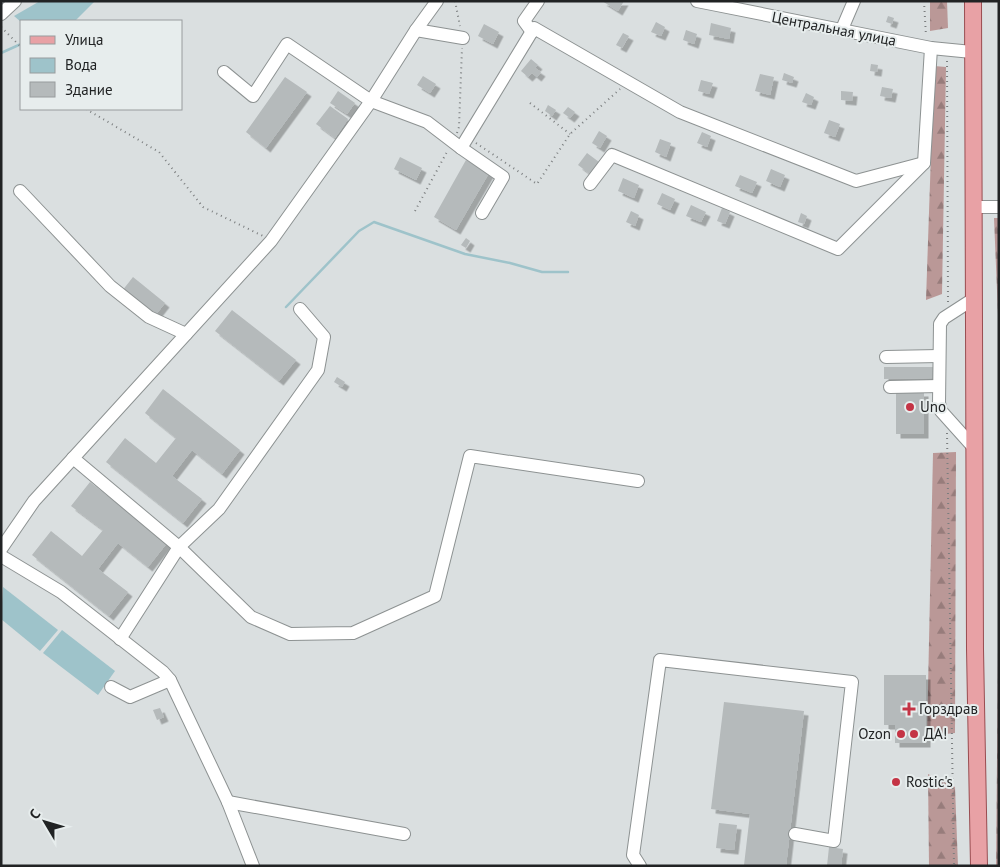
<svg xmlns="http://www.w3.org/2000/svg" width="1000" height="867" viewBox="0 0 1000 867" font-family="'PT Sans',sans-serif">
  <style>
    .forest { fill: url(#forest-firs) }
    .water { fill: #9ec3ca }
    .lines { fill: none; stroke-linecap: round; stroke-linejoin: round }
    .stream { stroke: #9ec3ca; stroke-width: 2.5 }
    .building { fill: #b5babb; filter: url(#shadow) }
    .minor-casing { stroke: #8d9292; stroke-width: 14 }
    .major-casing { stroke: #994d51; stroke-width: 18 }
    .path { stroke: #7b7e7f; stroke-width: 2; stroke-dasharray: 1 4; stroke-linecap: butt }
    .minor { stroke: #fff; stroke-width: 12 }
    .major { stroke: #e8a1a5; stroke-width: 16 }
    .poi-dot { fill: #c43445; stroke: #e7eded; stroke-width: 2 }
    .labels { text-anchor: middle; stroke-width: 4; stroke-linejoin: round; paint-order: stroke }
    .street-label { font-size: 15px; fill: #212324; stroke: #e7eded }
    .poi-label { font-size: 15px; fill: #212324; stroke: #e7eded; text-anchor: start }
  </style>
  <defs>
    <pattern id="forest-firs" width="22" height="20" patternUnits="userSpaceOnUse" patternTransform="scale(1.25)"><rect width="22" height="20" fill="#ba9897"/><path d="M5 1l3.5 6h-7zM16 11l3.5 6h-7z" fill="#977c7b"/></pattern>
    <filter id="shadow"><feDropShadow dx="4.5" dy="4.5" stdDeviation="0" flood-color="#0004"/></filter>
  </defs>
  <rect width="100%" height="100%" fill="#dadfe0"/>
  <g class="forest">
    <path d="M930,1h17l1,27 -18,3z"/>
    <path d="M934,66l12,1 -4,227 -16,6z"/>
    <path d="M994,218h5v121z"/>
    <path d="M956,452l-1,281 -28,3 6,-283z"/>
    <path d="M999,648v218h-3l2,-216z"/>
    <path d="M928,774l27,13 3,79h-29z"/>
  </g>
  <g class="water">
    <path d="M40,1h55l-20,20 -54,1 -7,-6z"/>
    <path d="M3,587l55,43 -18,21 -39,-32z"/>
    <path d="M62,630l53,41 -17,24 -55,-42z"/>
  </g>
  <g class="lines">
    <g class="stream">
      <path d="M1,53l20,-9"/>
      <path d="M286,307l73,-76 15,-9 91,32 45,9 32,9h26"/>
    </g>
  </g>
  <g class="building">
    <path d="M602,1h22l-6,10z"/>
    <path d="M888,16l6,2 -2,6 -6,-2z"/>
    <path d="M656,22l9,5 -4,9 -10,-4z"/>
    <path d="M711,23l20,5 -2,11 -20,-4z"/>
    <path d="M484,24l15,8 -6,12 -15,-8z"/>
    <path d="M686,30l11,4 -3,10 -11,-4z"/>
    <path d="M623,33l6,3 -7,12 -6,-3z"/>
    <path d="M531,59l7,6 -3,3 6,4 -4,5 -5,-4 -4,4 -7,-6z"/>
    <path d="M871,64l7,1 -1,7 -7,-1z"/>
    <path d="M784,73l10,4 -2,6 -10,-3z"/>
    <path d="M760,74l14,3 -4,18 -15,-4z"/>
    <path d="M423,76l13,8 -6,9 -13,-8z"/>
    <path d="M285,77l22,15 -41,56 -20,-16z"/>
    <path d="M701,80l12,3 -4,11 -11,-3z"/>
    <path d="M882,87l11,2 -2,9 -11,-2z"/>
    <path d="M338,91l17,12 -8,11 -17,-11z"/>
    <path d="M841,91l12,1 -1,9 -11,-1z"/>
    <path d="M806,93l8,4 -3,8 -9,-3z"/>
    <path d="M548,105l8,5 -4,6 -7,-5z"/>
    <path d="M330,106l18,13 -13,19 -19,-14z"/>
    <path d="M568,107l7,5 -5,6 -7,-5z"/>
    <path d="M829,120l11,4 -5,13 -11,-4z"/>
    <path d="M599,131l8,5 -7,12 -8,-5z"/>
    <path d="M702,132l9,4 -4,11 -10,-4z"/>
    <path d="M660,139l11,4 -5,14 -11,-5z"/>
    <path d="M587,153l12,9 -9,12 -12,-9z"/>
    <path d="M400,157l22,11 -6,12 -22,-11z"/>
    <path d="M466,160l23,13 -33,57 -22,-13z"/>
    <path d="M771,169l14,6 -5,12 -14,-6z"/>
    <path d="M740,175l17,7 -5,11 -17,-7z"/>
    <path d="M623,178l16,7 -5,13 -16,-7z"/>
    <path d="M662,193l13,6 -5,11 -13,-6z"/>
    <path d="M691,205l15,7 -5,10 -15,-6z"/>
    <path d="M722,208l8,4 -5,12 -8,-3z"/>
    <path d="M631,211l8,4 -4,11 -9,-4z"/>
    <path d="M801,213l6,3 -3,8 -6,-2z"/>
    <path d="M466,238l4,3 -4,7 -5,-3z"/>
    <path d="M133,277l32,26 -11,14 -32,-26z"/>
    <path d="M232,310l64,50 -17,21 -64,-50z"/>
    <path d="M884,367h50v11l-50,1z"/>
    <path d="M337,377l8,5 -3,5 -8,-5z"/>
    <path d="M163,389l77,61 -18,24 -30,-24 -20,26 30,23 -19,24 -77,-61 19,-24 31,25 20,-25 -31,-25z"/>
    <rect x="896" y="392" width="28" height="42"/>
    <path d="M90,482l77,61 -19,24 -30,-24 -20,26 30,23 -19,24 -77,-61 19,-24 31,25 21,-26 -32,-24z"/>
    <path d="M884,675h42v68h-31v-18h-11z"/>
    <path d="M724,702l80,9 -18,155 -42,-1 6,-51 -39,-5z"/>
    <path d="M160,708l4,9 -7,3 -4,-10z"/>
    <path d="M719,823l18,2 -3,25 -18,-2z"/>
    <path d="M829,847l14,2 -2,17h-14z"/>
  </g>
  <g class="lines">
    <g class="minor-casing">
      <g id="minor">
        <path d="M697,1l234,47 41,4"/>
        <path d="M1,14l14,-13"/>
        <path d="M842,29l12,-28"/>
        <path d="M416,30l47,8"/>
        <path d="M532,32l-8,-11 14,-20"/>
        <path d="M224,72l29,24 34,-52 84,57 56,21 34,26 73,-120 146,84 176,69 68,-18"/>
        <path d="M461,148l42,29 -21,36"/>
        <path d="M590,184l22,-29 226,94 86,-86 7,-115"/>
        <path d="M20,191l90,95 39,31 37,17"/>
        <path d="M975,207h24"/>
        <path d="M975,298l-31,20 -4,6 -1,79 2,8 35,39"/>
        <path d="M886,357l53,-1"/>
        <path d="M890,387l49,-1"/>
        <path d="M73,458l106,89 40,-38 99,-139 6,-33 -24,-28"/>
        <path d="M1,549l33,-48 237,-260 100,-140 45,-71 21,-29"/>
        <path d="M1,556l60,36 102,80 7,8 58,122 25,64"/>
        <path d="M120,639l59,-92 72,70 39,17 63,-1 82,-37 35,-140 168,25"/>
        <path d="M111,687l19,10 40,-17"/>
        <path d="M228,802l176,32"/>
        <path d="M640,866l-7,-11 27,-195 192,22 -18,159 -39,-7"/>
      </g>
    </g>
    <g class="major-casing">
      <path id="major" d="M973,1l2,648 4,217"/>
    </g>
    <g class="path">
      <path d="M455,1l5,25"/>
      <path d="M924,1l2,35"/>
      <path d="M1,27l20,20"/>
      <path d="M947,61l1,242"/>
      <path d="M530,103l40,31"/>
      <path d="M86,109l73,43 44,55 60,29"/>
      <path d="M457,133l2,-6 3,-79"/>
      <path d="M476,143l61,41 33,-50 50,-45"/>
      <path d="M415,211l33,-61"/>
      <path d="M947,433l7,433"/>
    </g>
    <use href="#minor" class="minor"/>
    <use href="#major" class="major"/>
  </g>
  <g class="poi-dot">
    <circle cx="910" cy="407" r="5"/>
    <path d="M906.5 701.5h5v5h5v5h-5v5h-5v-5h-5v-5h5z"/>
    <circle cx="901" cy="734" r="5"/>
    <circle cx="914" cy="734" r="5"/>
    <circle cx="896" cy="782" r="5"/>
  </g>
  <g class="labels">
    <g class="street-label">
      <text transform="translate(834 29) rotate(11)" y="5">Центральная улица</text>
    </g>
    <g class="poi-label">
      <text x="920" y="412">Uno</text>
      <text x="919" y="714">Горздрав</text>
      <text x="891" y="739" text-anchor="end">Ozon</text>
      <text x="924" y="739">ДА!</text>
      <text x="906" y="787">Rostic's</text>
    </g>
  </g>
  <rect width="1000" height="867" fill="none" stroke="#212324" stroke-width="5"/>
  <rect x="20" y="20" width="162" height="90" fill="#e7eded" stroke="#989c9d"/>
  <rect x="30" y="36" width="25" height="8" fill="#e8a1a5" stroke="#989c9d"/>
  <text x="65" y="45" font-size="15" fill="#212324">Улица</text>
  <rect x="30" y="58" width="25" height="15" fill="#9ec3ca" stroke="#989c9d"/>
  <text x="65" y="70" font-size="15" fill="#212324">Вода</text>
  <rect x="30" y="82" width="25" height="15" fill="#b5babb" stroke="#989c9d"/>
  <text x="65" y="95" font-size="15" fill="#212324">Здание</text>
  <g transform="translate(45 822) rotate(308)" stroke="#e7eded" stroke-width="4" paint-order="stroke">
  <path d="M0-4L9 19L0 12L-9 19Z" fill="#212324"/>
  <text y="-8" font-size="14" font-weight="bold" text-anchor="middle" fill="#212324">С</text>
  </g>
</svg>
